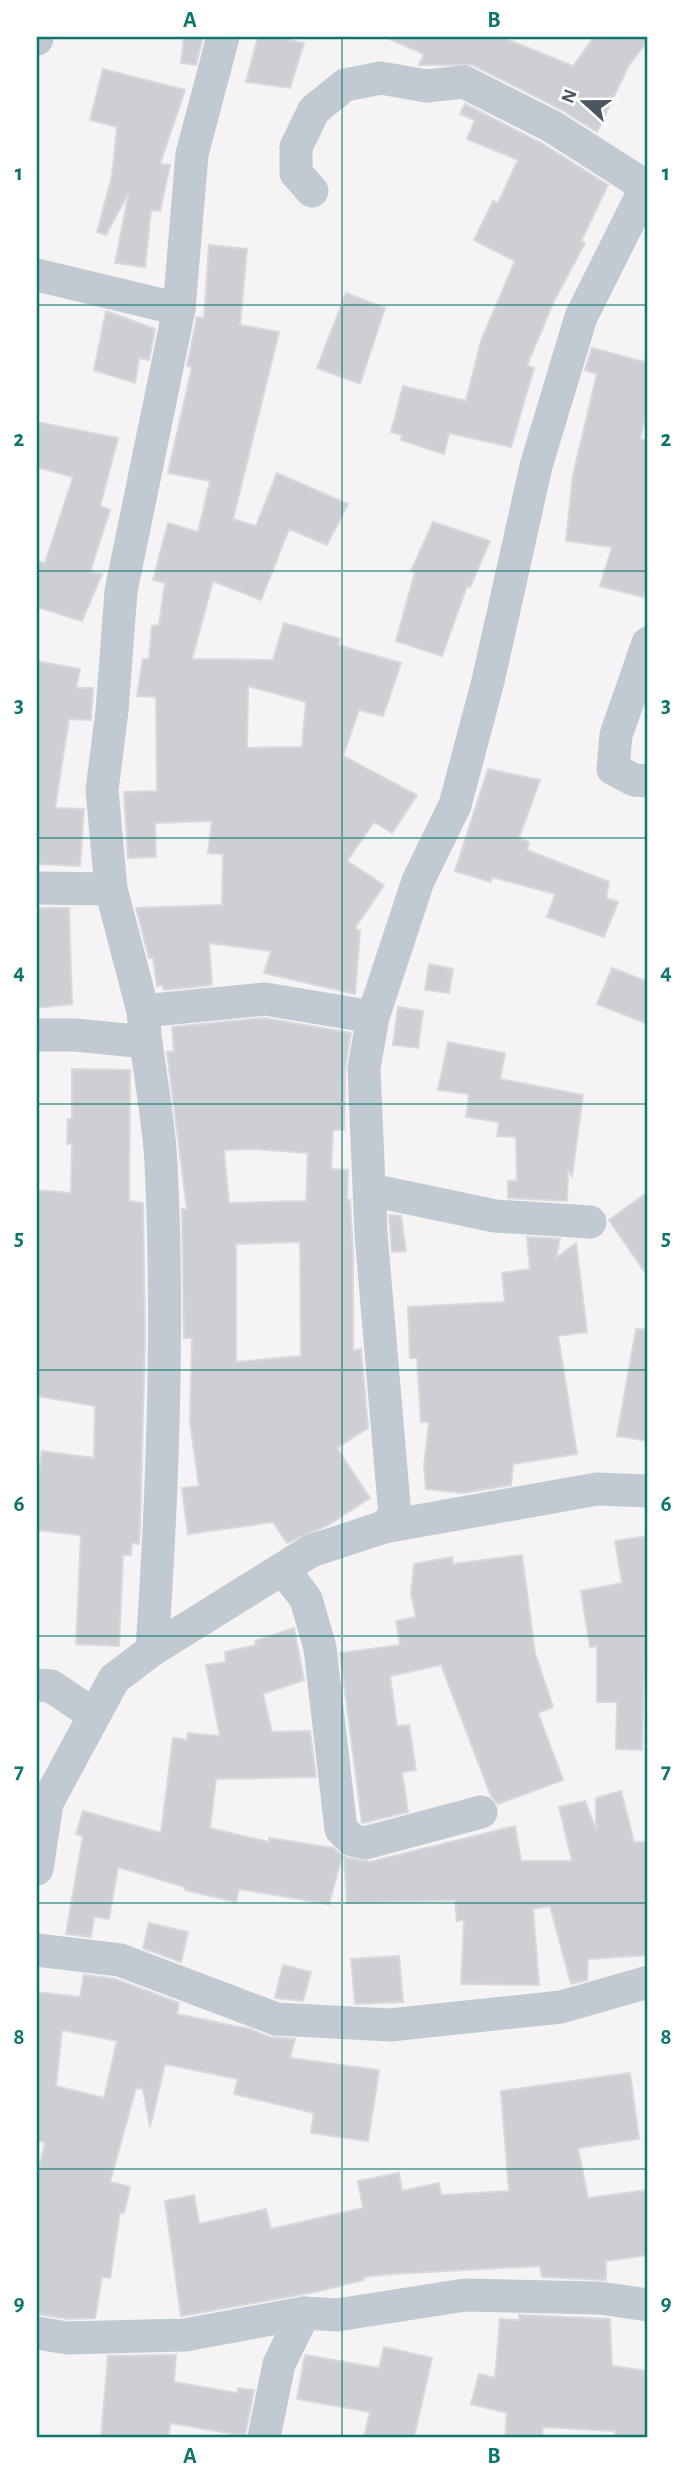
<svg xmlns="http://www.w3.org/2000/svg" width="685" height="2474" viewBox="0 0 685 2474" font-family="'Alegreya Sans',sans-serif">
  <style>
    .building { fill: #cdcfd5; stroke: #d7d9de; stroke-width: 2; fill-rule: evenodd }
    .lines { fill: none; stroke-linecap: round; stroke-linejoin: round }
    .minor { stroke: #c1cad2; stroke-width: 33 }
    .grid { fill: none; stroke: #0f766e; stroke-width: 2; stroke-opacity: 0.55 }
    .neatline { fill: none; stroke: #0f766e; stroke-width: 2.5 }
    .grid-label { font-size: 23px; text-anchor: middle; font-weight: bold; fill: #0f766e }
  </style>
  <rect width="100%" height="100%" fill="#f5f3f3"/>
  <g class="building">
    <path d="M184,37h19l-7,28 -15,-2z"/>
    <path d="M258,37h17l29,6 -14,45 -44,-6z"/>
    <path d="M385,37h116l72,29 21,-29h54v3l-20,27 -31,65 -35,-22 -89,-45h-54l5,-11z"/>
    <path d="M103,69l82,21 -25,74 10,1 -10,46 -9,-1 -6,57 -30,-4 14,-71 -23,43 -9,-3 15,-56 5,-49 -27,-7z"/>
    <path d="M465,104l78,40 65,41 -27,56 4,2 -31,58 -27,64 7,3 -23,79 -62,-14 -5,21 -43,-14 1,-5 -11,-3 12,-46 63,15 15,-60 34,-80 -41,-21 19,-39 5,2 20,-43 -51,-21 8,-19 -15,-6z"/>
    <path d="M209,245l38,4 -7,76 39,7 -46,187 23,7 21,-53 71,31 -21,41 -38,-16 -28,71 -48,-19 -21,78 81,1 11,-37 56,16 -2,6 63,18 -18,53 -24,-6 -16,46 74,39 -25,38 -18,-11 -27,39 37,24 -29,43 5,3 -5,63 -91,-21 7,-22 -62,-8 3,42 -48,5 -1,-5 -6,1 -4,-28h-4l-13,-50 86,-3 1,-51 -15,-1 4,-32 -57,2 1,34 -28,1 -4,-66 33,-1 -1,-94 -19,-1 6,-37h6l3,-33 7,-1 6,-42 -12,-3 15,-57 30,9 12,-51 -42,-8 24,-106 -5,-1 10,-49 7,1zM248,686l58,16 -4,45 -55,1z"/>
    <path d="M346,293l39,15 -25,76 -43,-16z"/>
    <path d="M106,311l49,18 -6,31 -10,-2 -4,25 -41,-13z"/>
    <path d="M592,348l56,15v46l-8,30 8,2v144l-5,12 -43,-11 12,-39 -46,-6 7,-66 24,-101 -12,-4z"/>
    <path d="M37,422l81,16 -18,68 10,4 -20,62 12,2 -20,47 -45,-14v-46l8,2 28,-86 -36,-10z"/>
    <path d="M433,522l57,19 -20,46 -3,-1 -25,70 -46,-15 19,-69 -4,-1z"/>
    <path d="M37,661l43,8 -4,19h17l-2,32 -22,-1 -14,89 29,1 -4,57 -43,-2z"/>
    <path d="M488,769l52,11 -21,58 10,4 -2,8 82,32 -3,16 12,4 -14,35 -57,-20 8,-23 -63,-17 -1,5 -36,-11z"/>
    <path d="M37,908h32l3,96 -35,4z"/>
    <path d="M429,964l24,5 -4,24 -24,-3z"/>
    <path d="M612,968l36,14v42l-51,-20z"/>
    <path d="M398,1007l25,4 -5,37 -25,-3z"/>
    <path d="M264,1018l87,15 -6,36 -1,61h-11l-2,39 17,1 -1,30h3l3,53v97l8,-1 7,79 -31,20 33,50 -42,27 -41,18 -14,-21 -85,12 -6,-46 17,-2 -9,-63 2,-85h-8l-2,-129 5,1 -20,-158 7,-1 -2,-24zM254,1149l54,4 -2,48 -77,2 -5,-53zM300,1242l1,114 -65,6v-118z"/>
    <path d="M448,1042l57,11 -5,26 83,16 -11,81 -4,-6 -1,31 -59,-3v-17h9l-1,-44 -19,-1 2,-14 -33,-5 3,-23 -31,-4z"/>
    <path d="M72,1069l58,1 -1,131 14,2 2,134 -5,191 -1,16 -7,-1 -1,12h-8l-4,91 -43,-2 5,-109 -44,-5v-42l5,-37 52,7 1,-52 -58,-10v-206l34,3 1,-50 -5,1 1,-25h4z"/>
    <path d="M648,1192v85l-39,-57z"/>
    <path d="M389,1215l12,1 5,35 -14,1z"/>
    <path d="M527,1237l33,2 -4,19 20,-15 11,89 -29,4 19,118 -64,10 -2,21 -48,8 -37,-4 -2,-23 5,-44h-8l-4,-64h-7l-2,-51 97,-5 -3,-29 28,-4z"/>
    <path d="M636,1329l12,1v111l-31,-5z"/>
    <path d="M648,1536v91l-3,1 -3,122 -26,-1 1,-47h-20v-56l-7,1 -9,-56 41,-8 -7,-42z"/>
    <path d="M522,1555l13,98 18,54 -15,6 25,67 -65,24 -7,-8 -50,-131 -51,11 7,50 12,-1 7,45 -14,2 6,40 -46,11 -22,-170 60,-8 -4,-24 20,-4 -5,-23 3,-30 38,-7 1,7z"/>
    <path d="M294,1628l10,52 -41,14 9,38 38,-1 6,46 -100,2 -6,49 59,14v-4l64,10 9,8 -13,48 -90,-15 -3,13 -51,-12v-3l-67,-20 -9,52 -15,-2 -3,20 -25,-3 17,-98 -7,-2 7,-23 78,22 12,-95 14,2 1,-7 32,3 -14,-71 20,-3 -1,-10 31,-7 -1,-4z"/>
    <path d="M621,1791l13,51h14v113l-60,4 -1,21 -16,4 -21,-78 -17,3 6,76 -78,-1 3,-64 -7,1 -2,-21 -108,3 -3,-46 26,5 145,-36 6,35h51l-13,-54 26,-6 11,29v-32z"/>
    <path d="M149,1923l39,9 -7,30 -38,-14z"/>
    <path d="M399,1956l4,46 -48,2 -4,-45z"/>
    <path d="M283,1965l28,7 -8,29 -28,-3z"/>
    <path d="M84,1975l31,4 64,24 -2,11 72,15 21,8 25,2 -5,19 89,12 -11,71 -57,-8 3,-20 -80,-19 4,-15 -73,-15 -15,63 -7,-38 -7,-1 -26,94 20,5 -6,26 -4,-1 -10,66 -8,-1 -7,41 -27,1 -31,-5v-136l8,-36 -8,-1v-149l43,5zM62,2030l55,11 -13,57 -48,-12z"/>
    <path d="M630,2073l9,66 -61,9 10,50 60,-8v65l-42,6v19l-64,-3 -2,-11 -149,8 -27,3v3l-49,12 -134,24 -16,-115 29,-6 5,29 67,-15 5,20 92,-21 -5,-27 41,-8 3,18 37,-8 2,12 68,-4 -8,-100z"/>
    <path d="M519,2315l91,4 2,47 36,5v66h-33v-6l-72,-4 -1,10h-37l2,-24 -36,-9 8,-30 16,4 5,-59 19,1z"/>
    <path d="M384,2347l48,11 -18,79h-50l6,-25 -73,-13 8,-44 74,13z"/>
    <path d="M176,2355l-2,27 63,11 1,-5 16,2 -9,46 -75,-13 -1,14h-68l7,-81z"/>
  </g>
  <g class="lines">
    <g class="minor">
      <path d="M37,39v-2"/>
      <path d="M312,191l-16,-18v-26l18,-37 31,-25 36,-7 45,8 38,-4 89,45 92,59"/>
      <path d="M37,275l142,34"/>
      <path d="M648,643l-32,92 -3,34 21,11 14,1"/>
      <path d="M37,888l74,1"/>
      <path d="M143,1011l-32,-122 -9,-99 10,-79 9,-120 58,-282 13,-155 31,-117"/>
      <path d="M145,1033l-2,-22 122,-12 108,18"/>
      <path d="M37,1035h39l70,7c5,40 13,81 15,121 8,162 2,326 -9,487"/>
      <path d="M371,1190l124,26 95,6"/>
      <path d="M384,1527l11,-11 -24,-282 -7,-166 9,-51 45,-136 37,-76 33,-124 48,-215 45,-149 67,-134"/>
      <path d="M283,1569l23,30 14,49 21,181 11,11 13,3 116,-31"/>
      <path d="M37,1685l14,1 43,29"/>
      <path d="M37,1869l10,-66 67,-124 38,-29 159,-99 73,-24 213,-38 51,2"/>
      <path d="M37,1950l83,10 156,59 114,6 171,-18 87,-25"/>
      <path d="M37,2333l30,5 118,-3 119,-22 33,2 128,-20 134,3 49,7"/>
      <path d="M264,2437l15,-73 25,-51"/>
    </g>
  </g>
  <path class="grid" d="M342,37v2400M37,305h611M37,571h611M37,838h611M37,1104h611M37,1370h611M37,1636h611M37,1903h611M37,2169h611"/>
  <rect width="685" height="2474" fill="none" stroke="#ffffff" stroke-width="77"/>
  <g transform="translate(584 102) rotate(291)" stroke="#ffffff" stroke-width="5" paint-order="stroke">
  <path d="M0-5L12 26L0 18L-12 26Z" fill="#4a5661"/>
  <text y="-10" font-size="19" font-weight="bold" text-anchor="middle" fill="#4a5661">N</text>
  </g>
  <rect x="38" y="38" width="608" height="2398" class="neatline"/>
  <g class="grid-label">
    <text x="190" y="27">A</text>
    <text x="494" y="27">B</text>
    <text x="19" y="180">1</text>
    <text x="666" y="180">1</text>
    <text x="19" y="446">2</text>
    <text x="666" y="446">2</text>
    <text x="19" y="712">3</text>
    <text x="666" y="712">3</text>
    <text x="19" y="979">4</text>
    <text x="666" y="979">4</text>
    <text x="19" y="1245">5</text>
    <text x="666" y="1245">5</text>
    <text x="19" y="1511">6</text>
    <text x="666" y="1511">6</text>
    <text x="19" y="1778">7</text>
    <text x="666" y="1778">7</text>
    <text x="19" y="2044">8</text>
    <text x="666" y="2044">8</text>
    <text x="19" y="2310">9</text>
    <text x="666" y="2310">9</text>
    <text x="190" y="2463">A</text>
    <text x="494" y="2463">B</text>
  </g>
</svg>
